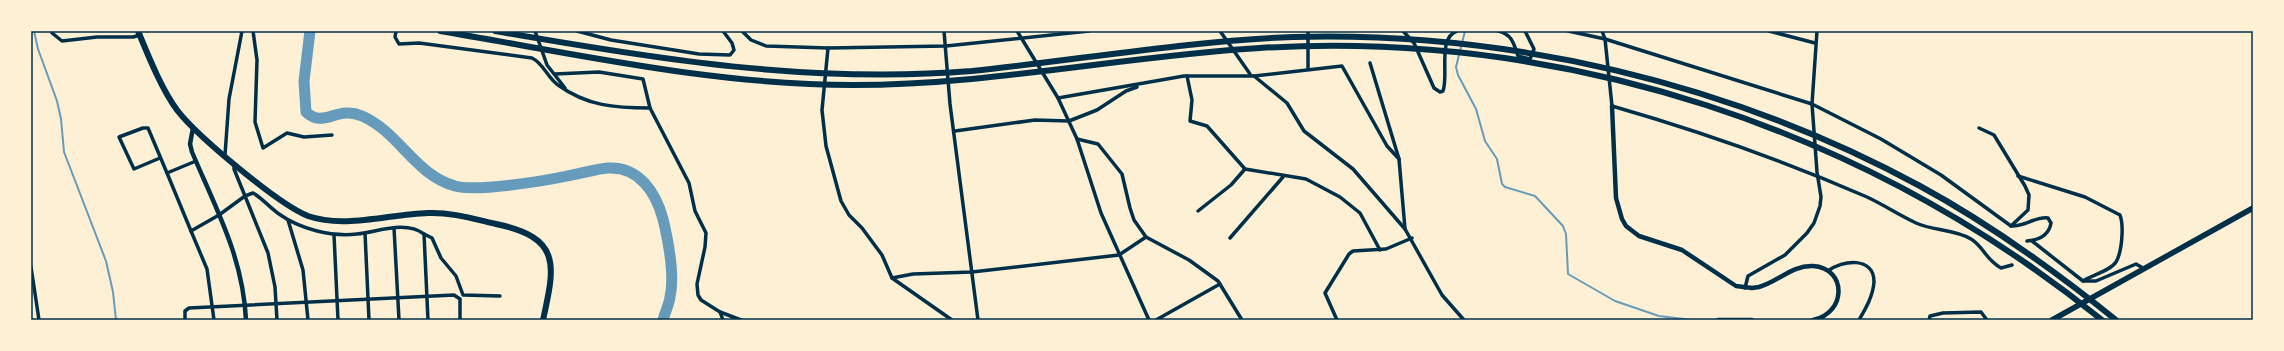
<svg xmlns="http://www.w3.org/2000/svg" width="2284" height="351" viewBox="0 0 2284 351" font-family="Bitter,serif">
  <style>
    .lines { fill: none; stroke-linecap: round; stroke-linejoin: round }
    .stream { stroke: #669bbc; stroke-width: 2 }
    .river { stroke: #669bbc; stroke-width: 11 }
    .minor { stroke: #003049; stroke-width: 3.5 }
    .tertiary { stroke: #003049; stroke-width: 4.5 }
    .primary { stroke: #003049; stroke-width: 5.5 }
    .trunk { stroke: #003049; stroke-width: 6 }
    .motorway { stroke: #003049; stroke-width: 6 }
    .neatline { fill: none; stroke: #003049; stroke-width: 1.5 }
  </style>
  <rect width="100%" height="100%" fill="#fdf0d5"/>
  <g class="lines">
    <g class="stream">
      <path d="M34,31l4,18 19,52 4,18 3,33 42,109 7,31 3,28"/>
      <path d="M1465,31l-9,36 2,8 18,34 9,32 12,18 5,25 3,3 30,9 28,30 3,8 2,40 47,27 44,15 33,4"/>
    </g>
    <path class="river" d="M310,31l-6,50 2,31c18,17 31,-7 56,4 37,16 53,59 93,70 21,6 89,-5 112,-10 13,-2 28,-7 41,-8 31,-2 48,25 55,51 5,21 12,56 7,78 -1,8 -5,15 -7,23"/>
    <g class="minor">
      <path d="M253,31l4,29 -2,62 8,26 24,-15 17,4 28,-2"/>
      <path d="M396,31l-1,6 4,7 20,-1 113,15c12,6 15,19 26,27 29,21 57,23 92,23"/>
      <path d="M535,31l12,34 18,23"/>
      <path d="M577,31l34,9 88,14 31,1 4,-5 -2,-7 -9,-12"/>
      <path d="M742,31l9,9 15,6 62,2 118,-2 143,-15"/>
      <path d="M944,31l6,73 28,216"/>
      <path d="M1017,31l41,67 19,41 21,5 24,30 8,34 4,12 12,17 43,23 29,21 24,39"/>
      <path d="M1220,31l30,43"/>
      <path d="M1308,31v38"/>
      <path d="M1403,31l11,12 20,45 6,4 3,-1c6,-16 -6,-53 14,-60"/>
      <path d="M1498,31c14,3 16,13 20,25l12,3 4,-10 -9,-18"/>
      <path d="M1568,31l37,8 207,65 69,35 60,36 70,51c13,1 25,-10 37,-8l3,5c-2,12 -12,17 -24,18"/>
      <path d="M1602,31l3,8 7,67c87,25 173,55 255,91 17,8 32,18 49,26 17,8 38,6 55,16 13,8 14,20 30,29l11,-3"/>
      <path d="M1769,31l46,12"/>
      <path d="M52,33l10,8 35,-4h36l7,-2"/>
      <path d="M828,48l-6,62 4,36 15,55 8,14 13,13 20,27 10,23 60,42"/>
      <path d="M1370,63l29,96 6,70"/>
      <path d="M555,74l44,-2 44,7 7,29 39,75 6,28 11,22 -1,14 -8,37 1,11 3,5 19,12 21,8"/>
      <path d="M1187,76l5,24 -2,21 17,5 38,43 61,10 34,18 20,16 20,37"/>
      <path d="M1254,76l88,-10 45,80 12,13"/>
      <path d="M1058,98l126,-22h70l33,27 17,28 49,38 52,60 37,66 22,25"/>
      <path d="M1979,128l15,7 31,51 4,9 -1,15 -17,16"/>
      <path d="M955,131l80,-11 34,1 28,-11 29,-19 11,-4"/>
      <path d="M1077,139l24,74 48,107"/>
      <path d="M225,155l4,-56 13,-68"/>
      <path d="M160,158l-26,11 -15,-32 24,-9h5l19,45"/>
      <path d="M234,164v5l11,27 8,-3c9,5 16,14 26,21 21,15 52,23 78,20 21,-2 48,-14 67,0l4,86"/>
      <path d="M2018,176l67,21 35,18c4,11 2,37 -4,47 -6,9 -24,13 -33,19"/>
      <path d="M1198,211l33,-26 14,-16"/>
      <path d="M288,220l15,50 5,50"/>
      <path d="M394,228l5,92"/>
      <path d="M191,231l-24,-58 29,-12"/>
      <path d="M365,233l4,87"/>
      <path d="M424,234l8,4 9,20 15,18 7,19 37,1"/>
      <path d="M334,235l4,85"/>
      <path d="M1230,238l53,-61"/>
      <path d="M2032,241l51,40h13l40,-17 7,4"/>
      <path d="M31,267l8,53"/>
      <path d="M1828,271c14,-11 46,-15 46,11 -1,14 -8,26 -15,38"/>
      <path d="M892,278l21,-4 59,-2 147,-17 27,-18"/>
      <path d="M1745,288l3,-12 37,-21 22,-22 7,-10 6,-17 1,-9 -4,-25 -5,-68 5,-73"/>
      <path d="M720,312l3,8"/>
      <path d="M185,320v-9l4,-3 265,-13 6,4v21"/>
      <path d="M214,320l-7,-51 -16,-38 28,-16 26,-19 23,57 7,34 2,33"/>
      <path d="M1156,320l64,-36"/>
      <path d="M1337,320l-12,-27 24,-39 4,-3 33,-2 26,-11"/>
      <path d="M1929,320l1,-4 13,-3 38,-1 6,8"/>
    </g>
    <g class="tertiary">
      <path d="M1612,106l4,92 6,21 4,7 13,10 43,14 54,36 16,2 7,-1c19,-5 33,-22 54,-21 34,2 34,47 0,54"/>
      <path d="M193,128l-3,16 2,8c24,57 51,105 54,168"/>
      <path d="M1718,320h34"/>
    </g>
    <path class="primary" d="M2052,320l201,-112"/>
    <path class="trunk" d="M138,31c10,24 23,57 39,79 20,26 101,94 131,106 37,13 81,-2 120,-3 23,-1 46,6 68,11 66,14 59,41 47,96"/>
    <g class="motorway">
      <path d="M440,31c137,23 274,54 413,54 137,0 271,-29 407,-37 306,-18 604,80 842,272"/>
      <path d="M495,31c160,28 314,53 477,40 107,-11 214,-30 321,-34 217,-6 437,46 627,149 70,38 135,85 196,134"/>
    </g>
  </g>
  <rect width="2284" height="351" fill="none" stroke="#fdf0d5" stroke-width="64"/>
  <rect x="32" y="32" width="2220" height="287" class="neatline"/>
</svg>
